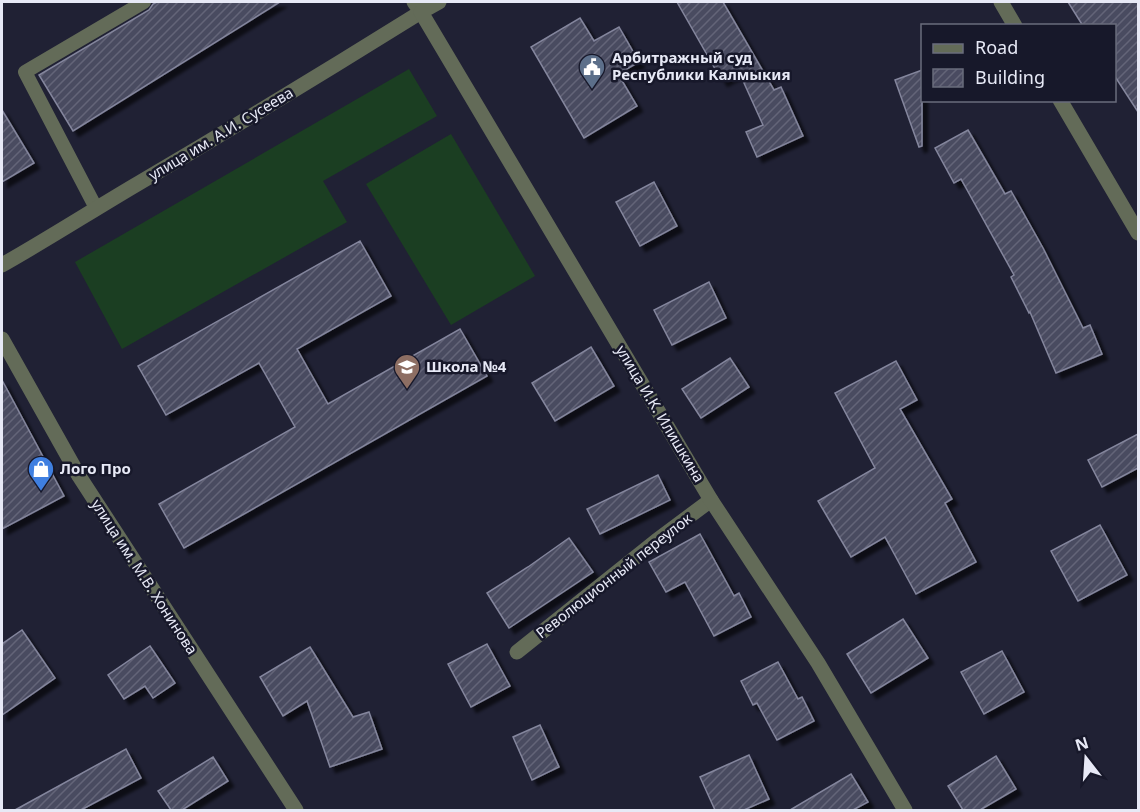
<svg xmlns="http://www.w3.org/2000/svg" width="1140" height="812" viewBox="0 0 1140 812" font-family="'Noto Sans',sans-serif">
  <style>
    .grass { fill: #1b3e22 }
    .building { fill: url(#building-hatch); stroke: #84869d; stroke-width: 1.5; filter: url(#shadow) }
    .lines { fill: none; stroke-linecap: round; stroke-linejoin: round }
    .service { stroke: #636b58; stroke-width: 14 }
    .minor { stroke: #636b58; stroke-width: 15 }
    .tertiary { stroke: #636b58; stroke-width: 15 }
    .labels { text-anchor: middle; stroke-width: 5; stroke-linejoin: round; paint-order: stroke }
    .poi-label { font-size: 15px; font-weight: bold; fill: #e7e9f6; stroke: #17182a; text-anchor: start }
    .street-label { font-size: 15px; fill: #e7e9f6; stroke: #17182a }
  </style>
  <defs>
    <pattern id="building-hatch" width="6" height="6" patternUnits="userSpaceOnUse" patternTransform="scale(1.5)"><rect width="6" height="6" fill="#4a4b61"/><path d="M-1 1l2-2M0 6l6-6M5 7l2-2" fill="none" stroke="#646578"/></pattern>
    <filter id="shadow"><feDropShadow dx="5.5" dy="5.5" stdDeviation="1.5" flood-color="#0009"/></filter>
  </defs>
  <rect width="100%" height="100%" fill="#202134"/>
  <g class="grass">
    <path d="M409,69l28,47 -114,65 24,41 -225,127 -47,-87z"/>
    <path d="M451,134l84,142 -84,49 -85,-141z"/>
  </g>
  <g class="building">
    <path d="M157,2h123l-207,129 -34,-56 110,-65 4,-6z"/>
    <path d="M677,2h46l51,88 7,-3 22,49 -46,21 -11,-25 17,-7 -24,-53 -17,9z"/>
    <path d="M1068,2h70v110l-24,-37v-49h-31z"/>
    <path d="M580,18l14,23 25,-14 20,35 -21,12 19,32 -53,32 -53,-91z"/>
    <path d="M922,70v76l-3,1 -24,-67z"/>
    <path d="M2,110l32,53 -32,19z"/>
    <path d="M968,130l37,64 6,-3 32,57 40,80 7,-3 12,29 -46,19 -26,-61 -1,1 -18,-36 3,-2 -53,-96 -7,4 -19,-35z"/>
    <path d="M654,182l23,44 -37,20 -24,-44z"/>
    <path d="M360,241l31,55 -94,53 31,55 132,-75 27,47 -303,172 -25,-44 136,-77 -36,-64 -93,52 -28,-49z"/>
    <path d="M709,282l17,36 -54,27 -18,-35z"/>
    <path d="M591,347l23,39 -59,35 -23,-38z"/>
    <path d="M730,358l19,29 -48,31 -19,-29z"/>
    <path d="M896,361l21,39 -17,9 52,90 -7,4 31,59 -60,32 -31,-57 -34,20 -33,-56 57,-33 -40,-75z"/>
    <path d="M2,380l62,116 -62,33z"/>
    <path d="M1138,434v34l-36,19 -14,-27z"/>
    <path d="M658,475l12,25 -70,34 -13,-25z"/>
    <path d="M1100,525l27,50 -49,26 -27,-50z"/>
    <path d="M700,534l34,62 5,-3 12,24 -37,19 -29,-54 -19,10 -17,-30z"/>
    <path d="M569,538l24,34 -84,56 -22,-35 41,-26z"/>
    <path d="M903,619l25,39 -57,35 -24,-39z"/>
    <path d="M22,630l33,48 -53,37v-71z"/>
    <path d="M487,644l23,42 -39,21 -23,-43z"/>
    <path d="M150,646l25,37 -22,15 -8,-12 -21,13 -16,-24z"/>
    <path d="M310,647l43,70 16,-5 13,37 -52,18 -23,-66 -24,15 -23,-39z"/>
    <path d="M1002,651l22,41 -40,22 -23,-42z"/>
    <path d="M778,662l20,37 4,-2 12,24 -37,19 -20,-37 -4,2 -12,-24z"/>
    <path d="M540,725l19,42 -27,13 -19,-43z"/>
    <path d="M126,749l15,29 -60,32h-66z"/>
    <path d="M749,755l20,44 -25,11h-29l-15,-33z"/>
    <path d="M996,756l20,33 -36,21h-17l-15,-24z"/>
    <path d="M213,757l15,24 -46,29h-11l-13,-19z"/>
    <path d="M851,774l17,28 -15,8h-63z"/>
  </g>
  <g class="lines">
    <path class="service" d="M96,208l-71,-136 119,-70"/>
    <g class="minor">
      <path d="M2,265c46,-26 91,-55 137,-82 95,-56 189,-113 282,-171l-7,-10"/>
      <path d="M2,339l77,137 217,334"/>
      <path d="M517,652l139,-111 55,-41"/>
    </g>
    <g class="tertiary">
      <path d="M439,2l-18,10 290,488 107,163 87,147"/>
      <path d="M1001,2l14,24"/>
      <path d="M1060,100l78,133"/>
    </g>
  </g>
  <defs>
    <g id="civic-pin" transform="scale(1.35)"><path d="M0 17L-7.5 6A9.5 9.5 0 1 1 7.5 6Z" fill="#5c6f8a" stroke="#17182a"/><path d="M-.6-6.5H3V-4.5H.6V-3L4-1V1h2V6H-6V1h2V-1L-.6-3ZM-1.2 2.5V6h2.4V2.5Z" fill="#fff"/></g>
    <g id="school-pin" transform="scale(1.35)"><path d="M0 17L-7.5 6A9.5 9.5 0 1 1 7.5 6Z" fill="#8d6e63" stroke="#17182a"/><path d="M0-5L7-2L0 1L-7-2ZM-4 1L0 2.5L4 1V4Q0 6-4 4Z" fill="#fff"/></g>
    <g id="shop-pin" transform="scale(1.35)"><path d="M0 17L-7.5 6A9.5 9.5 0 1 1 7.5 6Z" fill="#3f7fe0" stroke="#17182a"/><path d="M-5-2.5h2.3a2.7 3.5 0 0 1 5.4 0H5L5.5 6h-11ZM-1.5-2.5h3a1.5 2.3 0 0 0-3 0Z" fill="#fff"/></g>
  </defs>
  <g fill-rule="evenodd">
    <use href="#civic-pin" x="592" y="67"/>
    <use href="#school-pin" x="407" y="367"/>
    <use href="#shop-pin" x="41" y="469"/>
  </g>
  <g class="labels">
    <g class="poi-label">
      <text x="612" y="63">Арбитражный суд<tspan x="612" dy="17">Республики Калмыкия</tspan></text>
      <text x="426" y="372">Школа №4</text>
      <text x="60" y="474">Лого Про</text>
    </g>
    <g class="street-label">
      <text transform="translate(221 134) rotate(-31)" y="5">улица им. А.И. Сусеева</text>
      <text transform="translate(660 414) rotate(59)" y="5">улица И.К. Илишкина</text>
      <text transform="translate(614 576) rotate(-38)" y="5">Революционный переулок</text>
      <text transform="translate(144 577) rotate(57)" y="5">улица им. М.В. Хонинова</text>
    </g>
  </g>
  <rect width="1140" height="812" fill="none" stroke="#e7e9f6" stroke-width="6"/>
  <rect x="921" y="24" width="195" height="78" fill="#17182a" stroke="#6a6c7c" stroke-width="1.5"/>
  <rect x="933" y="44" width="30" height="9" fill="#636b58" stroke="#6a6c7c" stroke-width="1.5"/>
  <text x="975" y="54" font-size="18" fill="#e7e9f6">Road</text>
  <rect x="933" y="69" width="30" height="18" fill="url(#building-hatch)" stroke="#6a6c7c" stroke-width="1.5"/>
  <text x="975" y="84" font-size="18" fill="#e7e9f6">Building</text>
  <g transform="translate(1086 758) rotate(343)" stroke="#17182a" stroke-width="4.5" paint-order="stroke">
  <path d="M0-4.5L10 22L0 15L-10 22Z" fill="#e7e9f6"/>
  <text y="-9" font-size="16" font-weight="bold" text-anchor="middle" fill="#e7e9f6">N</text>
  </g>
</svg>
